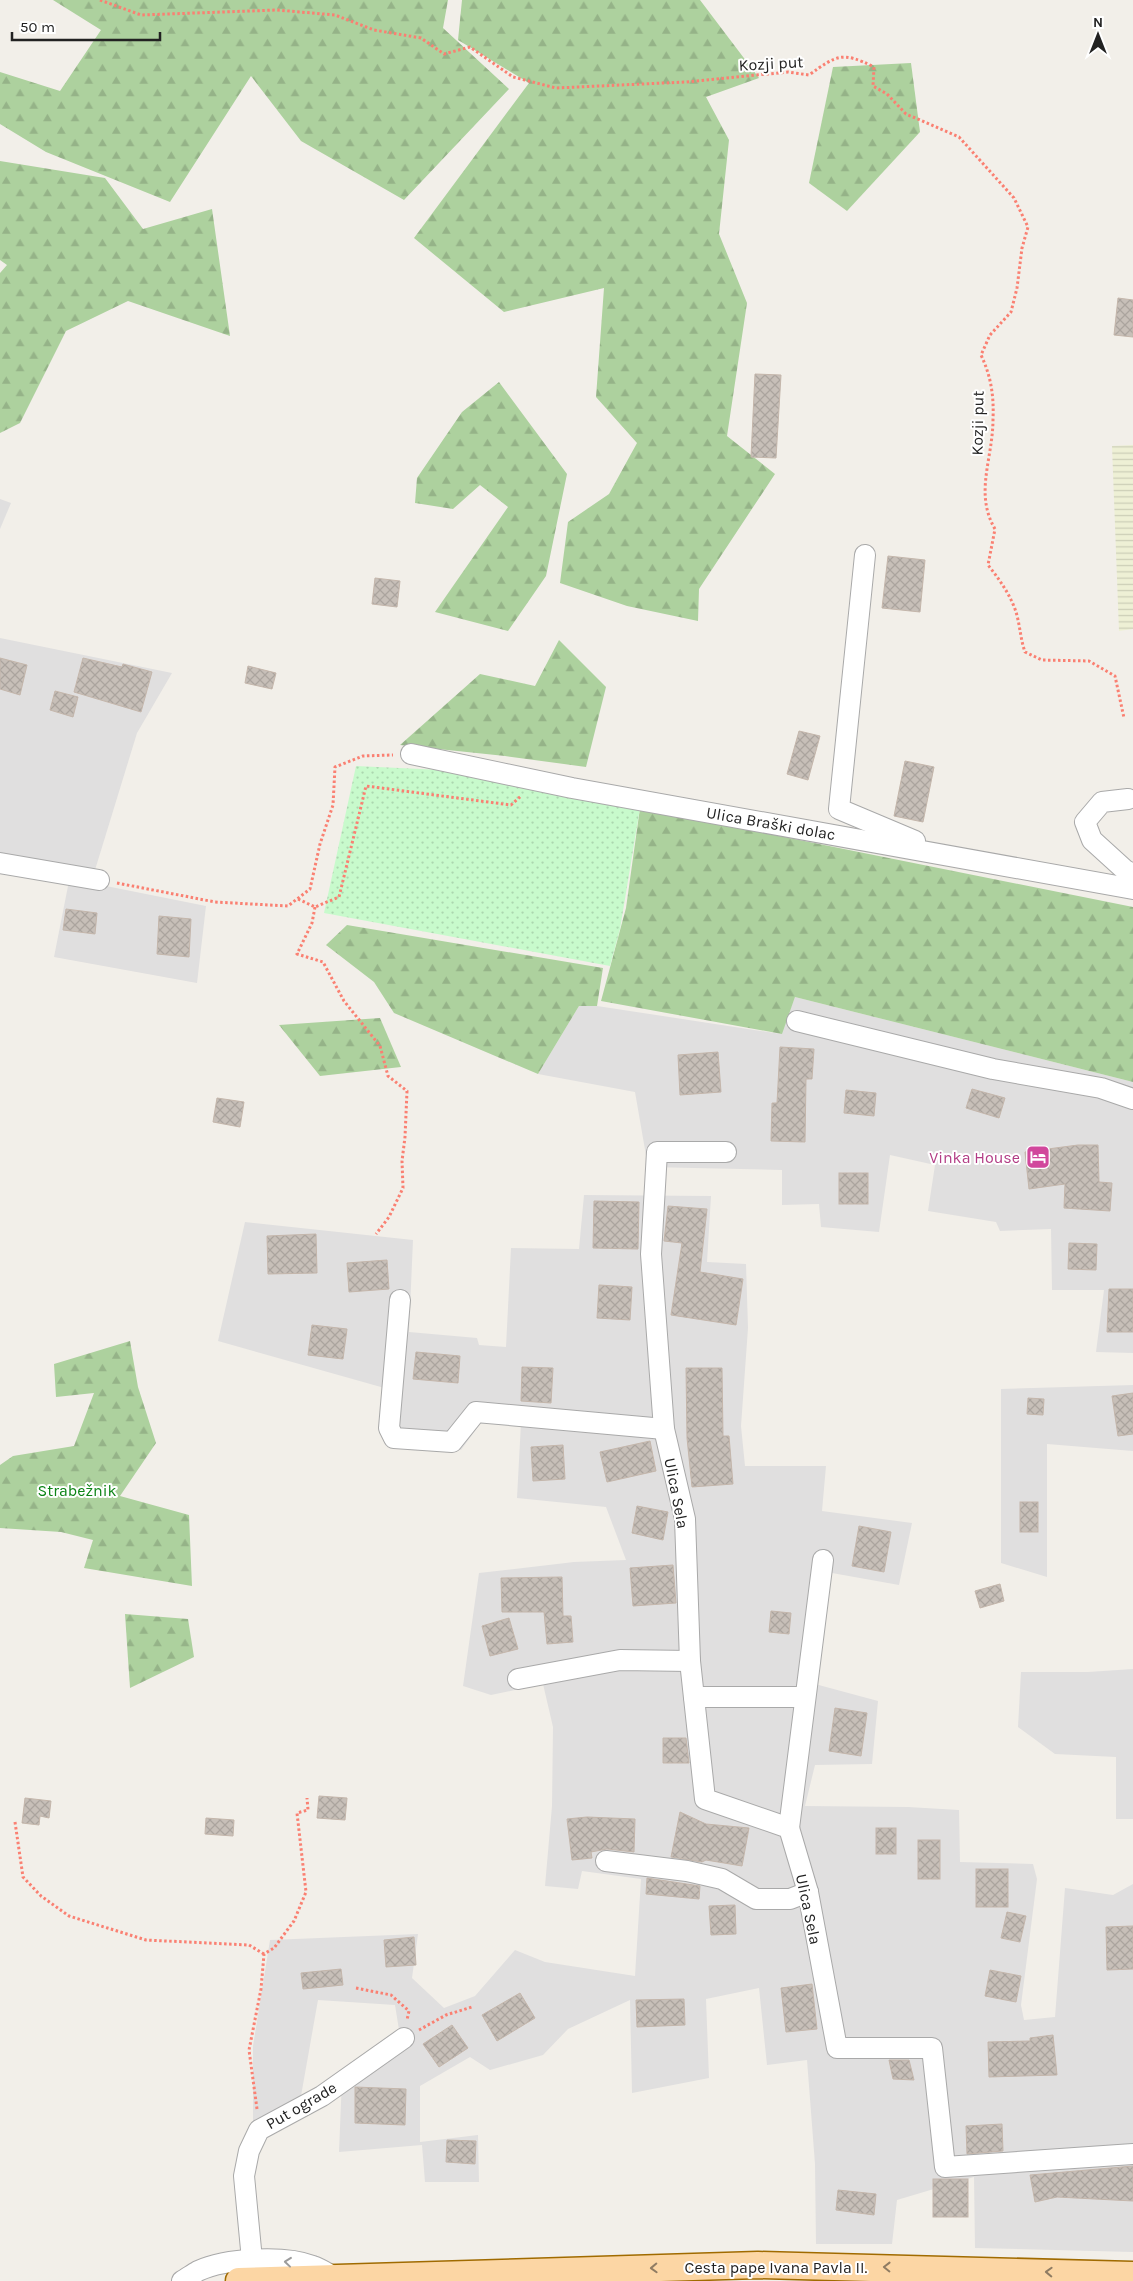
<svg xmlns="http://www.w3.org/2000/svg" width="1133" height="2281" viewBox="0 0 1133 2281" font-family="Karla,sans-serif">
  <style>
    .residential { fill: #e0dfdf }
    .farmland { fill: url(#farmland-rules) }
    .forest { fill: url(#forest-firs) }
    .park { fill: url(#park-dots) }
    .building { fill: url(#building-cross-hatch); stroke: #c4b6ab }
    .lines { fill: none; stroke-linecap: round; stroke-linejoin: round }
    .minor-casing { stroke: #a9a9a9; stroke-width: 22 }
    .major-casing { stroke: #a06b00; stroke-width: 29 }
    .path { stroke: #fa8072; stroke-width: 3; stroke-dasharray: 2.5 2.5; stroke-linecap: butt }
    .minor { stroke: #fff; stroke-width: 20 }
    .major { stroke: #fcd6a4; stroke-width: 26 }
    .oneway { stroke: #9c9c9c }
    .oneway2 { stroke: #8f7c63 }
    .labels { text-anchor: middle; stroke-width: 4; stroke-linejoin: round; paint-order: stroke }
    .street-label { font-size: 16px; fill: #222; stroke: #fff }
    .hotel-label { font-size: 16px; fill: #b23c85; stroke: #fff; text-anchor: end }
    .park-label { font-size: 16px; fill: #0c8416; stroke: #fff }
  </style>
  <defs>
    <pattern id="farmland-rules" width="6" height="5" patternUnits="userSpaceOnUse" patternTransform="scale(1.25)"><rect width="6" height="5" fill="#eef0d5"/><path d="M0 2.5h6" fill="none" stroke="#ccceb7"/></pattern>
    <pattern id="forest-firs" width="22" height="20" patternUnits="userSpaceOnUse" patternTransform="scale(1.25)"><rect width="22" height="20" fill="#add19e"/><path d="M5 1l3.5 6h-7zM16 11l3.5 6h-7z" fill="#95b388"/></pattern>
    <pattern id="park-dots" width="8" height="8" patternUnits="userSpaceOnUse" patternTransform="scale(1.25)"><rect width="8" height="8" fill="#c8facc"/><path d="M2 2h.1M6 6h.1" fill="none" stroke="#acd6af" stroke-width="1.8" stroke-linecap="round"/></pattern>
    <pattern id="building-cross-hatch" width="8" height="8" patternUnits="userSpaceOnUse" patternTransform="scale(1.25)"><rect width="8" height="8" fill="#c7bfb8"/><path d="M0 0l8 8M0 8l8-8" fill="none" stroke="#aba49e"/></pattern>
  </defs>
  <rect width="100%" height="100%" fill="#f2efe9"/>
  <g class="residential">
    <path d="M0,499l11,4 -11,26z"/>
    <path d="M0,638l172,35 -35,60 -46,150 115,23 -9,77 -143,-26 15,-76 -69,-8z"/>
    <path d="M795,997l338,85v271l-37,-1 8,-62h-52l-1,-61 -51,2 -4,-9 -68,-11 7,-46 -45,-10 -11,77 -58,-5 -2,-23 -37,1v-35l-134,-3 -13,-75 -97,-18 41,-68h18l184,28z"/>
    <path d="M584,1195l127,1 -4,66 39,2 2,64 -7,98 4,40h81l-4,45 90,12 -13,62 -67,-12 -17,111 63,17 -6,63 -57,1 -10,41 103,1 51,3 1,52 73,2 4,15 -16,126 3,15 31,-3 10,-129 48,7 20,-11v368l-158,-4 -1,-71 -77,23 -5,44h-76l-1,-80 -8,-104 -40,5 -8,-77 -53,11 3,79 -77,15 -2,-93 -62,29 -25,26 -53,15 -20,-13 -50,29v56l58,-7 1,47h-54l-3,-37 -83,7 3,-74 58,-42 -5,-31 -77,-5 -17,96 -48,29v-79l17,-106 148,-6 -6,44 32,30 31,-12 40,-46 30,12 90,14 6,-97 -59,-8 -4,18 -33,-3 7,-80 1,-79 -10,-43 -52,11 -28,-9 16,-113 95,-11 52,-2 -20,-53 -89,-9 4,-75 -30,-2 -11,3 -19,26 -67,-6 -6,-55 -170,-48 27,-119 168,18 -4,92 68,6 2,7 27,2 5,-99 68,1z"/>
    <path d="M1133,1385v66l-86,-7v133l-46,-14v-174z"/>
    <path d="M1133,1669v150h-17v-62l-61,-3 -37,-27 3,-55h67z"/>
  </g>
  <path class="farmland" d="M1133,445v184l-14,2 -7,-185z"/>
  <g class="forest">
    <path d="M53,0h395l-5,28 66,61 -105,111 -103,-59 -50,-65 -81,126 -124,-50 -46,-28v-52l60,19 41,-61z"/>
    <path d="M462,0h238l59,78 -53,19 23,43 -10,94 28,69 -20,133 48,38 -76,115 -1,32 -71,-15 -67,-23 8,-61 41,-28 28,-51 -41,-46 8,-109 -100,24 -90,-74 115,-155 -71,-43z"/>
    <path d="M911,63l9,69 -73,79 -38,-28 24,-116z"/>
    <path d="M0,161l105,17 38,51 69,-20 18,127 -102,-35 -62,30 -46,92 -20,10v-160l7,-8 -7,-5z"/>
    <path d="M499,382l68,92 -21,102 -38,55 -73,-19 73,-105 -28,-22 -27,24 -38,-6 2,-25 45,-66z"/>
    <path d="M559,640l47,47 -20,80 -81,-11 -105,-11 80,-71 55,12z"/>
    <path d="M640,808l493,99v175l-338,-85 -13,37 -181,-33 25,-93z"/>
    <path d="M347,925l256,43 -6,38h-18l-41,68 -144,-61 -20,-31 -48,-37z"/>
    <path d="M380,1018l21,49 -81,9 -41,-51z"/>
    <path d="M130,1341l8,46 18,56 -36,53 69,19 3,71 -108,-18 9,-28 -32,-8 -61,-4v-63l13,-9 61,-10 20,-53 -38,4 -2,-33z"/>
    <path d="M125,1614l63,5 6,38 -64,31z"/>
  </g>
  <path class="park" d="M356,766l108,5 176,37 -20,121 -10,37 -286,-53z"/>
  <g class="building">
    <path d="M1118,298l15,2v37l-19,-2z"/>
    <path d="M755,374l26,1 -5,83 -25,-1z"/>
    <path d="M888,556l37,4 -5,52 -38,-4z"/>
    <path d="M375,578l25,3 -3,26 -25,-3z"/>
    <path d="M0,658l27,7 -7,30 -20,-6z"/>
    <path d="M83,658l39,9 1,-3 29,8 -11,40 -67,-20z"/>
    <path d="M248,666l28,7 -4,16 -27,-6z"/>
    <path d="M55,691l23,6 -5,20 -23,-7z"/>
    <path d="M799,731l21,5 -12,44 -21,-6z"/>
    <path d="M905,761l29,6 -11,55 -29,-6z"/>
    <path d="M66,909l31,4 -2,21 -32,-4z"/>
    <path d="M159,916l32,3 -2,38 -32,-3z"/>
    <path d="M780,1047l34,2 -2,30h-6l-1,63 -34,-1 1,-38h5z"/>
    <path d="M718,1052l3,40 -41,3 -2,-40z"/>
    <path d="M972,1089l33,9 -6,20 -33,-10z"/>
    <path d="M846,1090l30,3 -2,23 -30,-3z"/>
    <path d="M217,1098l27,4 -4,25 -27,-5z"/>
    <path d="M1078,1145h20l1,37 13,1 -2,28 -46,-3 1,-24 -36,5 -4,-37z"/>
    <rect x="839" y="1173" width="29" height="31"/>
    <path d="M594,1201l45,1 -1,47 -45,-1z"/>
    <path d="M668,1206l39,3 -7,63 43,7 -7,46 -65,-10 11,-72 -18,-2z"/>
    <path d="M316,1234l1,39 -49,1 -1,-38z"/>
    <path d="M1069,1243l28,1 -1,26 -28,-1z"/>
    <path d="M387,1260l2,29 -40,3 -2,-29z"/>
    <path d="M599,1285l33,2 -2,33 -33,-2z"/>
    <path d="M1109,1289h24v43h-26z"/>
    <path d="M312,1325l35,4 -4,30 -35,-4z"/>
    <path d="M416,1352l44,4 -2,27 -45,-4z"/>
    <path d="M522,1367l31,1 -2,35 -30,-2z"/>
    <path d="M686,1368h36l1,68h6l4,48 -41,3 -5,-49z"/>
    <path d="M1133,1393v41l-15,2 -6,-40z"/>
    <path d="M1028,1398l16,1 -1,16 -16,-1z"/>
    <path d="M650,1441l6,30 -49,11 -7,-30z"/>
    <path d="M563,1445l2,34 -32,2 -2,-34z"/>
    <rect x="1020" y="1502" width="18" height="30"/>
    <path d="M637,1506l31,6 -5,28 -31,-7z"/>
    <path d="M859,1526l32,6 -7,40 -32,-6z"/>
    <path d="M673,1565l3,38 -43,3 -3,-38z"/>
    <path d="M562,1577l1,39h8l2,26 -26,2 -3,-32h-42l-1,-34z"/>
    <path d="M1000,1584l4,17 -24,7 -5,-17z"/>
    <path d="M771,1611l20,2 -2,21 -20,-2z"/>
    <path d="M509,1618l9,31 -28,7 -8,-30z"/>
    <path d="M835,1708l32,5 -6,43 -32,-5z"/>
    <path d="M663,1738h23l3,25h-26z"/>
    <path d="M319,1796l28,2 -2,22 -28,-2z"/>
    <path d="M25,1798l26,3 -2,17 -9,-2 -1,9 -17,-2z"/>
    <path d="M680,1812l26,12 43,4 -7,38 -36,-6 -4,2 -31,-5z"/>
    <path d="M587,1817l48,2 -1,33 -27,-3 -16,3 1,6 -20,2 -5,-41z"/>
    <path d="M206,1818l28,2 -1,16 -28,-2z"/>
    <rect x="876" y="1828" width="20" height="26"/>
    <rect x="918" y="1840" width="22" height="39"/>
    <rect x="976" y="1869" width="32" height="38"/>
    <path d="M647,1878l53,8 -1,13 -53,-5z"/>
    <path d="M735,1905l1,29 -25,1 -2,-29z"/>
    <path d="M1007,1912l19,4 -6,26 -19,-4z"/>
    <path d="M1133,1926v43l-26,1 -1,-43z"/>
    <path d="M414,1937l2,28 -30,2 -2,-27z"/>
    <path d="M341,1969l2,16 -40,4 -2,-16z"/>
    <path d="M990,1970l31,6 -5,26 -31,-6z"/>
    <path d="M812,1984l5,45 -31,3 -5,-44z"/>
    <path d="M520,1993l15,25 -38,23 -15,-26z"/>
    <path d="M684,1999l1,26 -48,2 -1,-27z"/>
    <path d="M452,2025l16,23 -29,19 -16,-23z"/>
    <path d="M1053,2035l4,40 -68,2 -1,-35 42,-1v-3z"/>
    <path d="M889,2060h20l5,20 -21,-1z"/>
    <path d="M355,2087l51,2 -1,36 -50,-2z"/>
    <path d="M1002,2124l1,27 -36,3 -1,-28z"/>
    <path d="M447,2140l29,1 -1,23 -29,-2z"/>
    <path d="M1133,2166v35l-76,-4 -22,5 -5,-27z"/>
    <rect x="933" y="2179" width="35" height="38"/>
    <path d="M838,2190l38,4 -2,21 -38,-5z"/>
  </g>
  <g class="lines">
    <g class="minor-casing">
      <g id="minor">
        <path d="M865,555l-26,254 76,32"/>
        <path d="M411,754l161,34 561,101"/>
        <path d="M1128,799l-26,3 -17,20 7,18 33,30 8,4"/>
        <path d="M0,863l99,17"/>
        <path d="M797,1021l196,48 108,19 32,11"/>
        <path d="M726,1152h-69l-6,102 13,175 21,90 5,142 15,138 84,29 19,64 29,156h95l13,119 188,-13"/>
        <path d="M400,1300l-11,128 5,10 58,4 24,-30 188,17"/>
        <path d="M518,1679l102,-19 70,1"/>
        <path d="M694,1697h110"/>
        <path d="M789,1828l34,-268"/>
        <path d="M606,1861l81,10 35,8 34,20h34l18,-7"/>
        <path d="M252,2260l-8,-84 5,-25 10,-21 63,-34 82,-58"/>
        <path d="M182,2281c5,-3 11,-7 16,-10 28,-13 87,-16 115,-5 7,2 14,7 21,11"/>
      </g>
    </g>
    <g class="major-casing">
      <path id="major" d="M239,2281l519,-16 375,10"/>
    </g>
    <g class="path">
      <path d="M100,0l41,15 136,-5 58,5 39,15 47,8 23,16 26,-7 43,30 43,11 130,-6 102,-10 21,3c28,-20 33,-24 65,-8l-1,19 14,8 19,20 53,23 55,61 14,29 -6,21 -5,40 -6,24 -21,23 -9,20c10,21 13,41 12,64 0,40 -19,74 2,110l-7,36c11,14 21,28 27,44 5,14 5,29 10,43l17,8 47,1 26,15 9,42"/>
      <path d="M117,883l98,19 73,4 22,-17 10,-45 13,-39 2,-38 28,-11 30,-1"/>
      <path d="M298,899l17,8 24,-10 27,-111 145,19 10,-9"/>
      <path d="M315,907l-3,16 -15,31 26,8 21,39 36,45 8,30 19,15 -2,46 -3,24 1,27 -14,29 -13,17"/>
      <path d="M15,1822l8,55 18,19 28,20 77,24 103,5 15,9"/>
      <path d="M356,1988l35,7 18,16 -2,9"/>
      <path d="M419,2030l27,-15 26,-8"/>
      <path d="M257,2109l-8,-59 12,-61 3,-35 10,-6 20,-27 12,-29 -9,-79 11,-3 -1,-12"/>
    </g>
    <use href="#minor" class="minor"/>
    <use href="#major" class="major"/>
  </g>
  <defs><path id="oneway-chevron" d="M-2-3.5L2.5 0L-2 3.5" fill="none" stroke-width="1.6" stroke-linecap="round" stroke-linejoin="round" transform="scale(1.25)"/></defs>
  <use class="oneway" href="#oneway-chevron" transform="translate(288 2262) rotate(-174)"/>
  <g class="oneway2">
    <use href="#oneway-chevron" transform="translate(887 2267) rotate(-179)"/>
    <use href="#oneway-chevron" transform="translate(654 2268) rotate(178)"/>
    <use href="#oneway-chevron" transform="translate(1049 2272) rotate(-178)"/>
  </g>
  <defs>
    <g id="hotel-square" transform="scale(1.25)"><rect x="-9" y="-9" width="18" height="18" rx="4" fill="#d1479c" stroke="#fff"/><path d="M-6-4.5h1.5V1H6V5H4.5V3h-9V5H-6ZM-4 0a1.8 1.8 0 1 1 3.6 0ZM.5 0V-2.5h3Q6-2.5 6 0Z" fill="#fff"/></g>
  </defs>
  <g fill-rule="evenodd">
    <use href="#hotel-square" x="1038" y="1157"/>
  </g>
  <g class="labels">
    <g class="street-label">
      <text transform="translate(771 63) rotate(-3)" y="6">Kozji put</text>
      <text transform="translate(977 423) rotate(-89)" y="6">Kozji put</text>
      <text transform="translate(771 823) rotate(10)" y="6">Ulica Braški dolac</text>
      <text transform="translate(677 1493) rotate(79)" y="6">Ulica Sela</text>
      <text transform="translate(809 1909) rotate(78)" y="6">Ulica Sela</text>
      <text transform="translate(301 2105) rotate(-30)" y="6">Put ograde</text>
      <text x="776" y="2273">Cesta pape Ivana Pavla II.</text>
    </g>
    <g class="hotel-label">
      <text x="1020" y="1163">Vinka House</text>
    </g>
    <g class="park-label">
      <text x="77" y="1496">Strabežnik</text>
    </g>
  </g>
  <g transform="translate(1098 35)" stroke="#ffffff" stroke-width="4" paint-order="stroke">
  <path d="M0-4L9 19L0 12L-9 19Z" fill="#222222"/>
  <text y="-8" font-size="14" font-weight="bold" text-anchor="middle" fill="#222222">N</text>
  </g>
  <path d="M12 32v8h148v-8" fill="none" stroke="#222222" stroke-width="2.5"/>
  <text x="20" y="32" font-size="15" fill="#222222" stroke="#ffffff" stroke-width="4" paint-order="stroke">50 m</text>
</svg>
